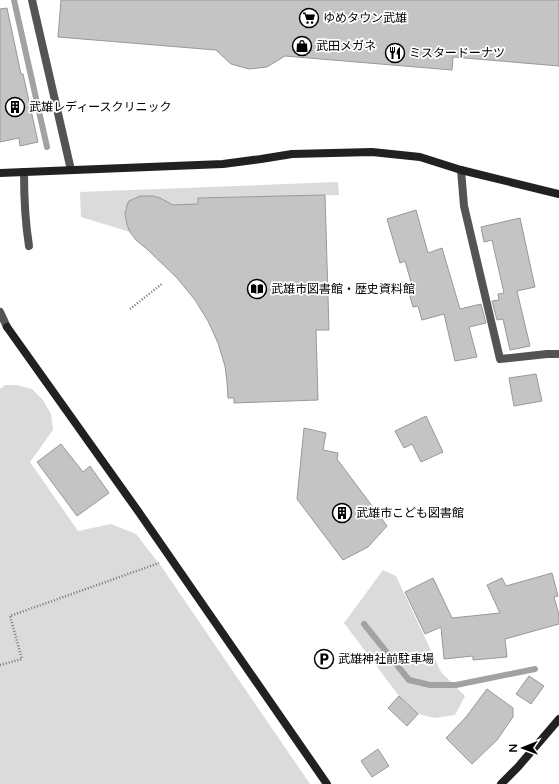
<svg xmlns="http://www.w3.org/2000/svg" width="559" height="784" viewBox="0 0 559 784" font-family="'Varela Round','Noto Sans JP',sans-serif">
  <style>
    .green { fill: #dbdbdb }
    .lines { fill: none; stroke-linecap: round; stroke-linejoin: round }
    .stream { stroke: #a2a2a2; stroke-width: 6 }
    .building { fill: #c4c4c4; stroke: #989898 }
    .path { stroke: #767676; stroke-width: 2.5; stroke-dasharray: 1 2; stroke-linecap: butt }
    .lane { stroke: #545454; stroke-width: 8 }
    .street { stroke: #545454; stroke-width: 8 }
    .secondary { stroke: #212121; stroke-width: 8 }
    .labels { text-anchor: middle; stroke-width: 3.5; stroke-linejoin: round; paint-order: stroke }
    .poi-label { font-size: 12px; fill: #000; stroke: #fff; text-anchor: start }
  </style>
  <rect width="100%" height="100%" fill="#fff"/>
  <g class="green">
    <path d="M338,182l1,13 -140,3 -1,7h-25l-13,-7 -20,-2 -6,2 -5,3 -4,8v10l5,13 -49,-15 -1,-25z"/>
    <path d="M5,385h12l15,4 11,11 8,14 2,16 -23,32 48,69 33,-7 25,10 25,32 149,218h-310v-395z"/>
    <path d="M383,570l13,6 45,96 24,24 -10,19 -20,3 -17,-4 -19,-18 -55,-73z"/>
  </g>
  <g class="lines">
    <g class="stream">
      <path d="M14,0l33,147"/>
      <path d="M364,624l45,56 21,5h26l79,-16"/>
    </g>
  </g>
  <g class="building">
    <path d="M61,0h498v66l-106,-9 -1,13 -167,-14 -18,11 -18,2 -18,-5 -15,-14 -158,-13z"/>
    <path d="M7,8l14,66h2l15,68 -18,4 -1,-8 -19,4v-133z"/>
    <path d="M325,195l4,135h-13l2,70 -84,3v-5h-6l-1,-16 -2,-16 -7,-23 -10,-22 -13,-21 -18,-22 -29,-28 -12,-10 -6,-8 -3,-7 -2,-11 2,-9 2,-4 11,-5h13l7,2 13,7 25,-1v-6z"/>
    <path d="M416,210l12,43 14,-5 18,61 21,-5 5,19 -17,4 8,30 -22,4 -11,-47 -22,6 -4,-14 -5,1 -5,-17 5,-1 -8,-28 -5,2 -13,-44z"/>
    <path d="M520,218l15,69 -18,4 13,55 -20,4 -7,-31 -6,1 -5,-19 7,-1 -1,-6 6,-1 -12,-53 -8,2 -3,-15z"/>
    <path d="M536,374l6,27 -28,5 -5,-28z"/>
    <path d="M426,416l17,36 -22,10 -9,-18 -8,4 -9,-17z"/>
    <path d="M304,428l22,5 -3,17 15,3 -1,6 50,67 -19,21 -25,13 -46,-61z"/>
    <path d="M61,444l22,28 7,-6 19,27 -32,23 -40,-54z"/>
    <path d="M552,573l6,23 -4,1 5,18v9l-54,15 2,18 -34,3v-4l-29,3 -3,-32 -16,7 -20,-42 28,-14 19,40 48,-5 -13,-28 15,-7 4,8z"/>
    <path d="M529,676l15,10 -13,18 -15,-10z"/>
    <path d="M487,689l26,19v9l-16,23 -25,24 -26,-26 20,-21z"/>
    <path d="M399,696l19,18 -11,12 -19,-18z"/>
    <path d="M378,749l11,17 -17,11 -11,-16z"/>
  </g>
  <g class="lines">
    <g class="path">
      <path d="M130,309l33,-26"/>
      <path d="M0,665l22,-6 -12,-43 149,-53"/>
    </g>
    <g class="lane">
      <path d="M32,0l39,170"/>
      <path d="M24,172c0,25 1,49 5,74"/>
    </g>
    <g class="street">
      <path d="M461,170l3,36 36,153 47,-5h12"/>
      <path d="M0,312l7,15"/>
    </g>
    <g class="secondary">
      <path d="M0,173l223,-9 38,-5 31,-5 80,-2 48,5 41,13 98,24"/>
      <path d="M7,327l131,184 189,273"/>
      <path d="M501,784l17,-17 41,-48"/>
    </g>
  </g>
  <defs>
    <g id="supermarket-ring" transform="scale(1)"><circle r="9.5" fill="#fff" stroke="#000" stroke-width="1.5"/><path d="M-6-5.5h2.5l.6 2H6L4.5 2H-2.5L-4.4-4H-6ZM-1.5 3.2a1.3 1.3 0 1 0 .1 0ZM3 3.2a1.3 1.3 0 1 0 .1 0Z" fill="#000"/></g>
    <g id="shop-ring" transform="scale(1)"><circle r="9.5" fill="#fff" stroke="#000" stroke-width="1.5"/><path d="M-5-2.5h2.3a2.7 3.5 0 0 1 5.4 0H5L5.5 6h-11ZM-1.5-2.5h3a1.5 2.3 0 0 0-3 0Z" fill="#000"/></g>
    <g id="restaurant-ring" transform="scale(1)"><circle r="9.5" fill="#fff" stroke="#000" stroke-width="1.5"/><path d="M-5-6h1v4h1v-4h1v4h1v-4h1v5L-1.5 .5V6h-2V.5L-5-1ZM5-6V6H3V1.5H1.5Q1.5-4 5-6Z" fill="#000"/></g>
    <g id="building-ring" transform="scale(1)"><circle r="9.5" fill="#fff" stroke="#000" stroke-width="1.5"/><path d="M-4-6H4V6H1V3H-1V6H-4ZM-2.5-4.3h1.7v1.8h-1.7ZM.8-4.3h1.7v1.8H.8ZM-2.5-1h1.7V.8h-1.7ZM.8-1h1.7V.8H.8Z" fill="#000"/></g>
    <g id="library-ring" transform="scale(1)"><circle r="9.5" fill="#fff" stroke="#000" stroke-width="1.5"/><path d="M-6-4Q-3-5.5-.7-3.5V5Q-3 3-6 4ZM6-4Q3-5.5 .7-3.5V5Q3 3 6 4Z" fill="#000"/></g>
    <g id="parking-ring" transform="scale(1)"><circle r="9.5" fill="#fff" stroke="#000" stroke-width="1.5"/><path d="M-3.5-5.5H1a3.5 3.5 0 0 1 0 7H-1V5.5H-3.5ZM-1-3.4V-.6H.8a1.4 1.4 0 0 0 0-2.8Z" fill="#000"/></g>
  </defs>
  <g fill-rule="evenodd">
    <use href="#supermarket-ring" x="309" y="18"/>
    <use href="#shop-ring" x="302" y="46"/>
    <use href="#restaurant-ring" x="395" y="53"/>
    <use href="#building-ring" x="15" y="107"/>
    <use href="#library-ring" x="257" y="289"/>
    <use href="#building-ring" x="342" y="513"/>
    <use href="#parking-ring" x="324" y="659"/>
  </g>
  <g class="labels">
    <g class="poi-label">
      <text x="323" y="22">ゆめタウン武雄</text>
      <text x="316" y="50">武田メガネ</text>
      <text x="409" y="57">ミスタードーナツ</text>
      <text x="29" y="111">武雄レディースクリニック</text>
      <text x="271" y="293">武雄市図書館・歴史資料館</text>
      <text x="356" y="517">武雄市こども図書館</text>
      <text x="338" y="663">武雄神社前駐車場</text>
    </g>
  </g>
  <g transform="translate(523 748) rotate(269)" stroke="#ffffff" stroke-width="3" paint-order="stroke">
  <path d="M0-3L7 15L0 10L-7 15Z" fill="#000000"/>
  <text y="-6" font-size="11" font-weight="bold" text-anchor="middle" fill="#000000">N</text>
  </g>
</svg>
